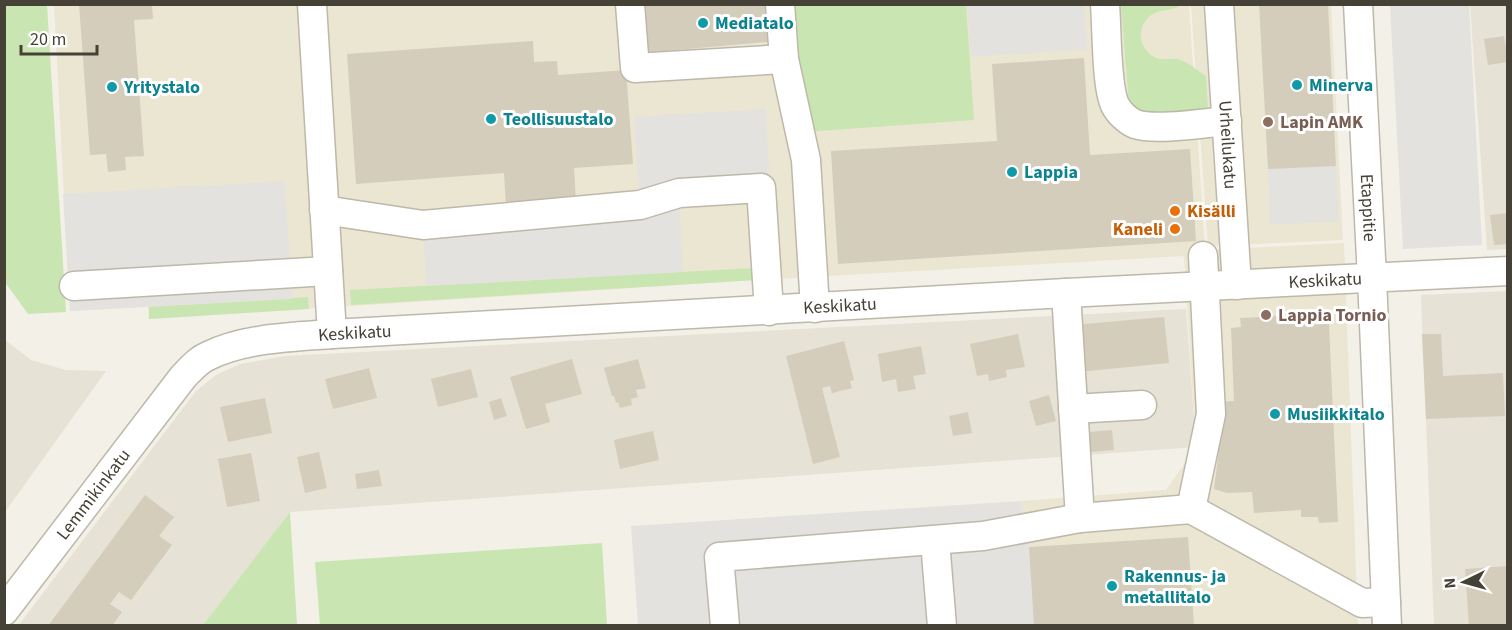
<svg xmlns="http://www.w3.org/2000/svg" width="1512" height="630" viewBox="0 0 1512 630" font-family="'Source Sans 3',sans-serif">
  <style>
    .residential { fill: #e6e2d5 }
    .education { fill: #ebe6d1 }
    .green { fill: #c9e5b1 }
    .parking { fill: #e4e2de }
    .building { fill: #d4cdbc }
    .lines { fill: none; stroke-linecap: round; stroke-linejoin: round }
    .minor-casing { stroke: #beb8aa; stroke-width: 31 }
    .minor { stroke: #fff; stroke-width: 28 }
    .culture-dot { fill: #0f9aa8; stroke: #fff; stroke-width: 2 }
    .education-dot { fill: #8d6e63; stroke: #fff; stroke-width: 2 }
    .food-dot { fill: #e8710a; stroke: #fff; stroke-width: 2 }
    .labels { text-anchor: middle; stroke-width: 6; stroke-linejoin: round; paint-order: stroke }
    .culture-label { font-size: 18px; font-weight: bold; fill: #0d838f; stroke: #fff; text-anchor: start }
    .education-label { font-size: 18px; font-weight: bold; fill: #785e54; stroke: #fff; text-anchor: start }
    .street-label { font-size: 18px; fill: #454136; stroke: #fff }
    .food-label { font-size: 18px; font-weight: bold; fill: #c56008; stroke: #fff; text-anchor: start }
  </style>
  <rect width="100%" height="100%" fill="#f3f0e7"/>
  <g class="residential">
    <path d="M1470,5h37v244l-20,1z"/>
    <path d="M1507,291v334h-73l-13,-330z"/>
    <path d="M1186,309l10,138 -906,65 -87,113 -185,1 178,-235 20,-16 24,-11 45,-8z"/>
    <path d="M5,340l26,20 35,10 40,1 -101,141z"/>
  </g>
  <g class="education">
    <path d="M54,5h1135l16,245 139,-7 14,382h-324l-5,-78 -8,-46 145,-11 30,-43 -12,-191 -428,24 -607,39 -1,-12 -78,4z"/>
    <path d="M1191,5h140l12,235 -135,6z"/>
  </g>
  <g class="green">
    <path d="M4,5h43l19,307 -38,2 -23,-32z"/>
    <path d="M795,5h171l8,115 -170,12z"/>
    <path d="M1121,5h60c-10,7 -25,3 -34,14 -12,14 -6,35 13,40 6,1 12,-1 18,0 10,3 20,12 28,17l2,35 -56,3 -13,-1 -10,-9z"/>
    <path d="M755,268l1,12 -405,25 -1,-15z"/>
    <path d="M308,297l1,12 -160,10v-12z"/>
    <path d="M290,512l7,113h-94z"/>
    <path d="M602,543l5,82h-287l-5,-63z"/>
  </g>
  <g class="parking">
    <path d="M967,5h117l3,44 -116,8z"/>
    <path d="M1390,5h79l13,240 -79,4z"/>
    <path d="M766,109l4,79 -91,5 4,79 -257,14 -3,-61 217,-20 -6,-88z"/>
    <path d="M1336,166l3,55 -69,4 -2,-56z"/>
    <path d="M285,181l7,118 -222,12 -7,-117z"/>
    <path d="M1021,501l8,46 5,78h-396l-7,-99z"/>
  </g>
  <g class="building">
    <path d="M79,4h73l1,15 -19,1 10,136 -19,1 1,13 -18,2 -2,-18 -16,1z"/>
    <path d="M639,4h126l3,38 -126,11z"/>
    <path d="M1259,4h69l8,162 -68,3z"/>
    <path d="M1504,36l4,26 -20,3 -4,-26z"/>
    <path d="M533,41l1,21 23,-1 1,14 68,-5 7,94 -59,4 2,34 -70,5 -2,-34 -148,11 -9,-130z"/>
    <path d="M1084,58l6,97 100,-6 6,92 -358,23 -7,-113 166,-10 -5,-77z"/>
    <path d="M1508,213v31l-14,1 -4,-30z"/>
    <path d="M1302,315l1,10 26,-1 9,198 -19,1 -1,-6h-17v-7l-47,3 -2,-21 -25,1 -13,-4 8,-63 -7,-24 19,-1 -3,-73 10,-1 -1,-9z"/>
    <path d="M1164,317l5,46 -91,9 -5,-47z"/>
    <path d="M1018,334l7,33 -19,3 1,7 -18,4 -1,-7 -11,2 -7,-32z"/>
    <path d="M1422,334h19l2,42 60,-3 2,43 -79,3z"/>
    <path d="M844,341l10,39 -4,1 2,7 -20,5 -2,-7 -8,2 18,69 -27,7 -27,-108z"/>
    <path d="M921,346l5,28 -13,2 3,13 -18,3 -2,-13 -14,3 -4,-28z"/>
    <path d="M572,359l10,35 -37,10 5,18 -24,7 -16,-52z"/>
    <path d="M638,359l8,29 -10,2 2,7 -7,2 1,6 -12,3 -2,-6 -2,1 -2,-7h-2l-8,-28z"/>
    <path d="M369,368l8,30 -44,11 -8,-30z"/>
    <path d="M471,369l7,28 -40,10 -7,-28z"/>
    <path d="M1049,395l7,26 -20,5 -7,-25z"/>
    <path d="M265,398l7,35 -44,9 -8,-35z"/>
    <path d="M501,398l6,18 -13,4 -5,-18z"/>
    <path d="M968,412l4,21 -19,3 -4,-20z"/>
    <path d="M1112,430l2,20 -23,2 -2,-20z"/>
    <path d="M653,431l6,29 -39,9 -6,-29z"/>
    <path d="M319,452l8,36 -22,5 -8,-36z"/>
    <path d="M251,453l9,48 -33,6 -9,-48z"/>
    <path d="M379,470l3,16 -25,3 -2,-15z"/>
    <path d="M145,495l29,22 -15,19 13,9 -41,55 -12,-8 -9,12 12,8 -10,14h-64z"/>
    <path d="M1188,537l6,89h-160l-5,-79z"/>
    <path d="M1508,566v60h-39l-4,-57z"/>
  </g>
  <g class="lines">
    <g class="minor-casing">
      <g id="minor">
        <path d="M312,4l20,330"/>
        <path d="M630,4l5,64 149,-9"/>
        <path d="M780,4l4,55 22,101 9,148"/>
        <path d="M1105,4c2,24 1,82 10,101 4,8 13,16 20,19 21,7 69,-1 92,-3"/>
        <path id="s1" d="M1219,4l18,281"/>
        <path id="s2" d="M1358,4l14,274 15,348"/>
        <path d="M324,210l99,15 217,-20 39,-12 82,-5 8,123"/>
        <path d="M74,286l254,-15"/>
        <path d="M1066,293l14,225"/>
        <path d="M1073,409l69,-4"/>
        <path d="M1191,509l20,-95 -8,-158"/>
        <path d="M935,541l7,85"/>
        <path id="s3" d="M4,611l179,-234c7,-7 15,-17 25,-21 37,-18 83,-19 124,-22l734,-41 442,-22"/>
        <path d="M725,626l-6,-69 264,-21 97,-18 111,-9 171,94 24,-1"/>
      </g>
    </g>
    <use href="#minor" class="minor"/>
  </g>
  <g class="culture-dot">
    <circle cx="703" cy="23" r="6"/>
    <circle cx="1297" cy="85" r="6"/>
    <circle cx="112" cy="87" r="6"/>
    <circle cx="491" cy="119" r="6"/>
    <circle cx="1012" cy="172" r="6"/>
    <circle cx="1275" cy="414" r="6"/>
    <circle cx="1112" cy="586" r="6"/>
  </g>
  <g class="education-dot">
    <circle cx="1268" cy="122" r="6"/>
    <circle cx="1266" cy="315" r="6"/>
  </g>
  <g class="food-dot">
    <circle cx="1175" cy="211" r="6"/>
    <circle cx="1175" cy="229" r="6"/>
  </g>
  <g class="labels">
    <g class="culture-label">
      <text x="715" y="29">Mediatalo</text>
      <text x="1309" y="91">Minerva</text>
      <text x="124" y="93">Yritystalo</text>
      <text x="503" y="125">Teollisuustalo</text>
      <text x="1024" y="178">Lappia</text>
      <text x="1287" y="420">Musiikkitalo</text>
      <text x="1124" y="582">Rakennus- ja<tspan x="1124" dy="21">metallitalo</tspan></text>
    </g>
    <g class="education-label">
      <text x="1280" y="128">Lapin AMK</text>
      <text x="1278" y="321">Lappia Tornio</text>
    </g>
    <g class="street-label">
      <text dy="6" stroke="none"><textPath href="#s1" startOffset="141">Urheilukatu</textPath></text>
      <text dy="6" stroke="none"><textPath href="#s2" startOffset="204">Etappitie</textPath></text>
      <text dy="6" stroke="none"><textPath href="#s3" startOffset="1449">Keskikatu</textPath></text>
      <text dy="6" stroke="none"><textPath href="#s3" startOffset="963">Keskikatu</textPath></text>
      <text dy="6" stroke="none"><textPath href="#s3" startOffset="477">Keskikatu</textPath></text>
      <text dy="6" stroke="none"><textPath href="#s3" startOffset="147">Lemmikinkatu</textPath></text>
    </g>
    <g class="food-label">
      <text x="1187" y="217">Kisälli</text>
      <text x="1163" y="235" text-anchor="end">Kaneli</text>
    </g>
  </g>
  <rect width="1512" height="630" fill="none" stroke="#454136" stroke-width="12"/>
  <g transform="translate(1464 582) rotate(265)" stroke="#ffffff" stroke-width="4.5" paint-order="stroke">
  <path d="M0-4.5L10 22L0 15L-10 22Z" fill="#454136"/>
  <text y="-9" font-size="16" font-weight="bold" text-anchor="middle" fill="#454136">N</text>
  </g>
  <path d="M21 45v9h76v-9" fill="none" stroke="#454136" stroke-width="3"/>
  <text x="30" y="45" font-size="18" fill="#454136" stroke="#ffffff" stroke-width="4.5" paint-order="stroke">20 m</text>
</svg>
